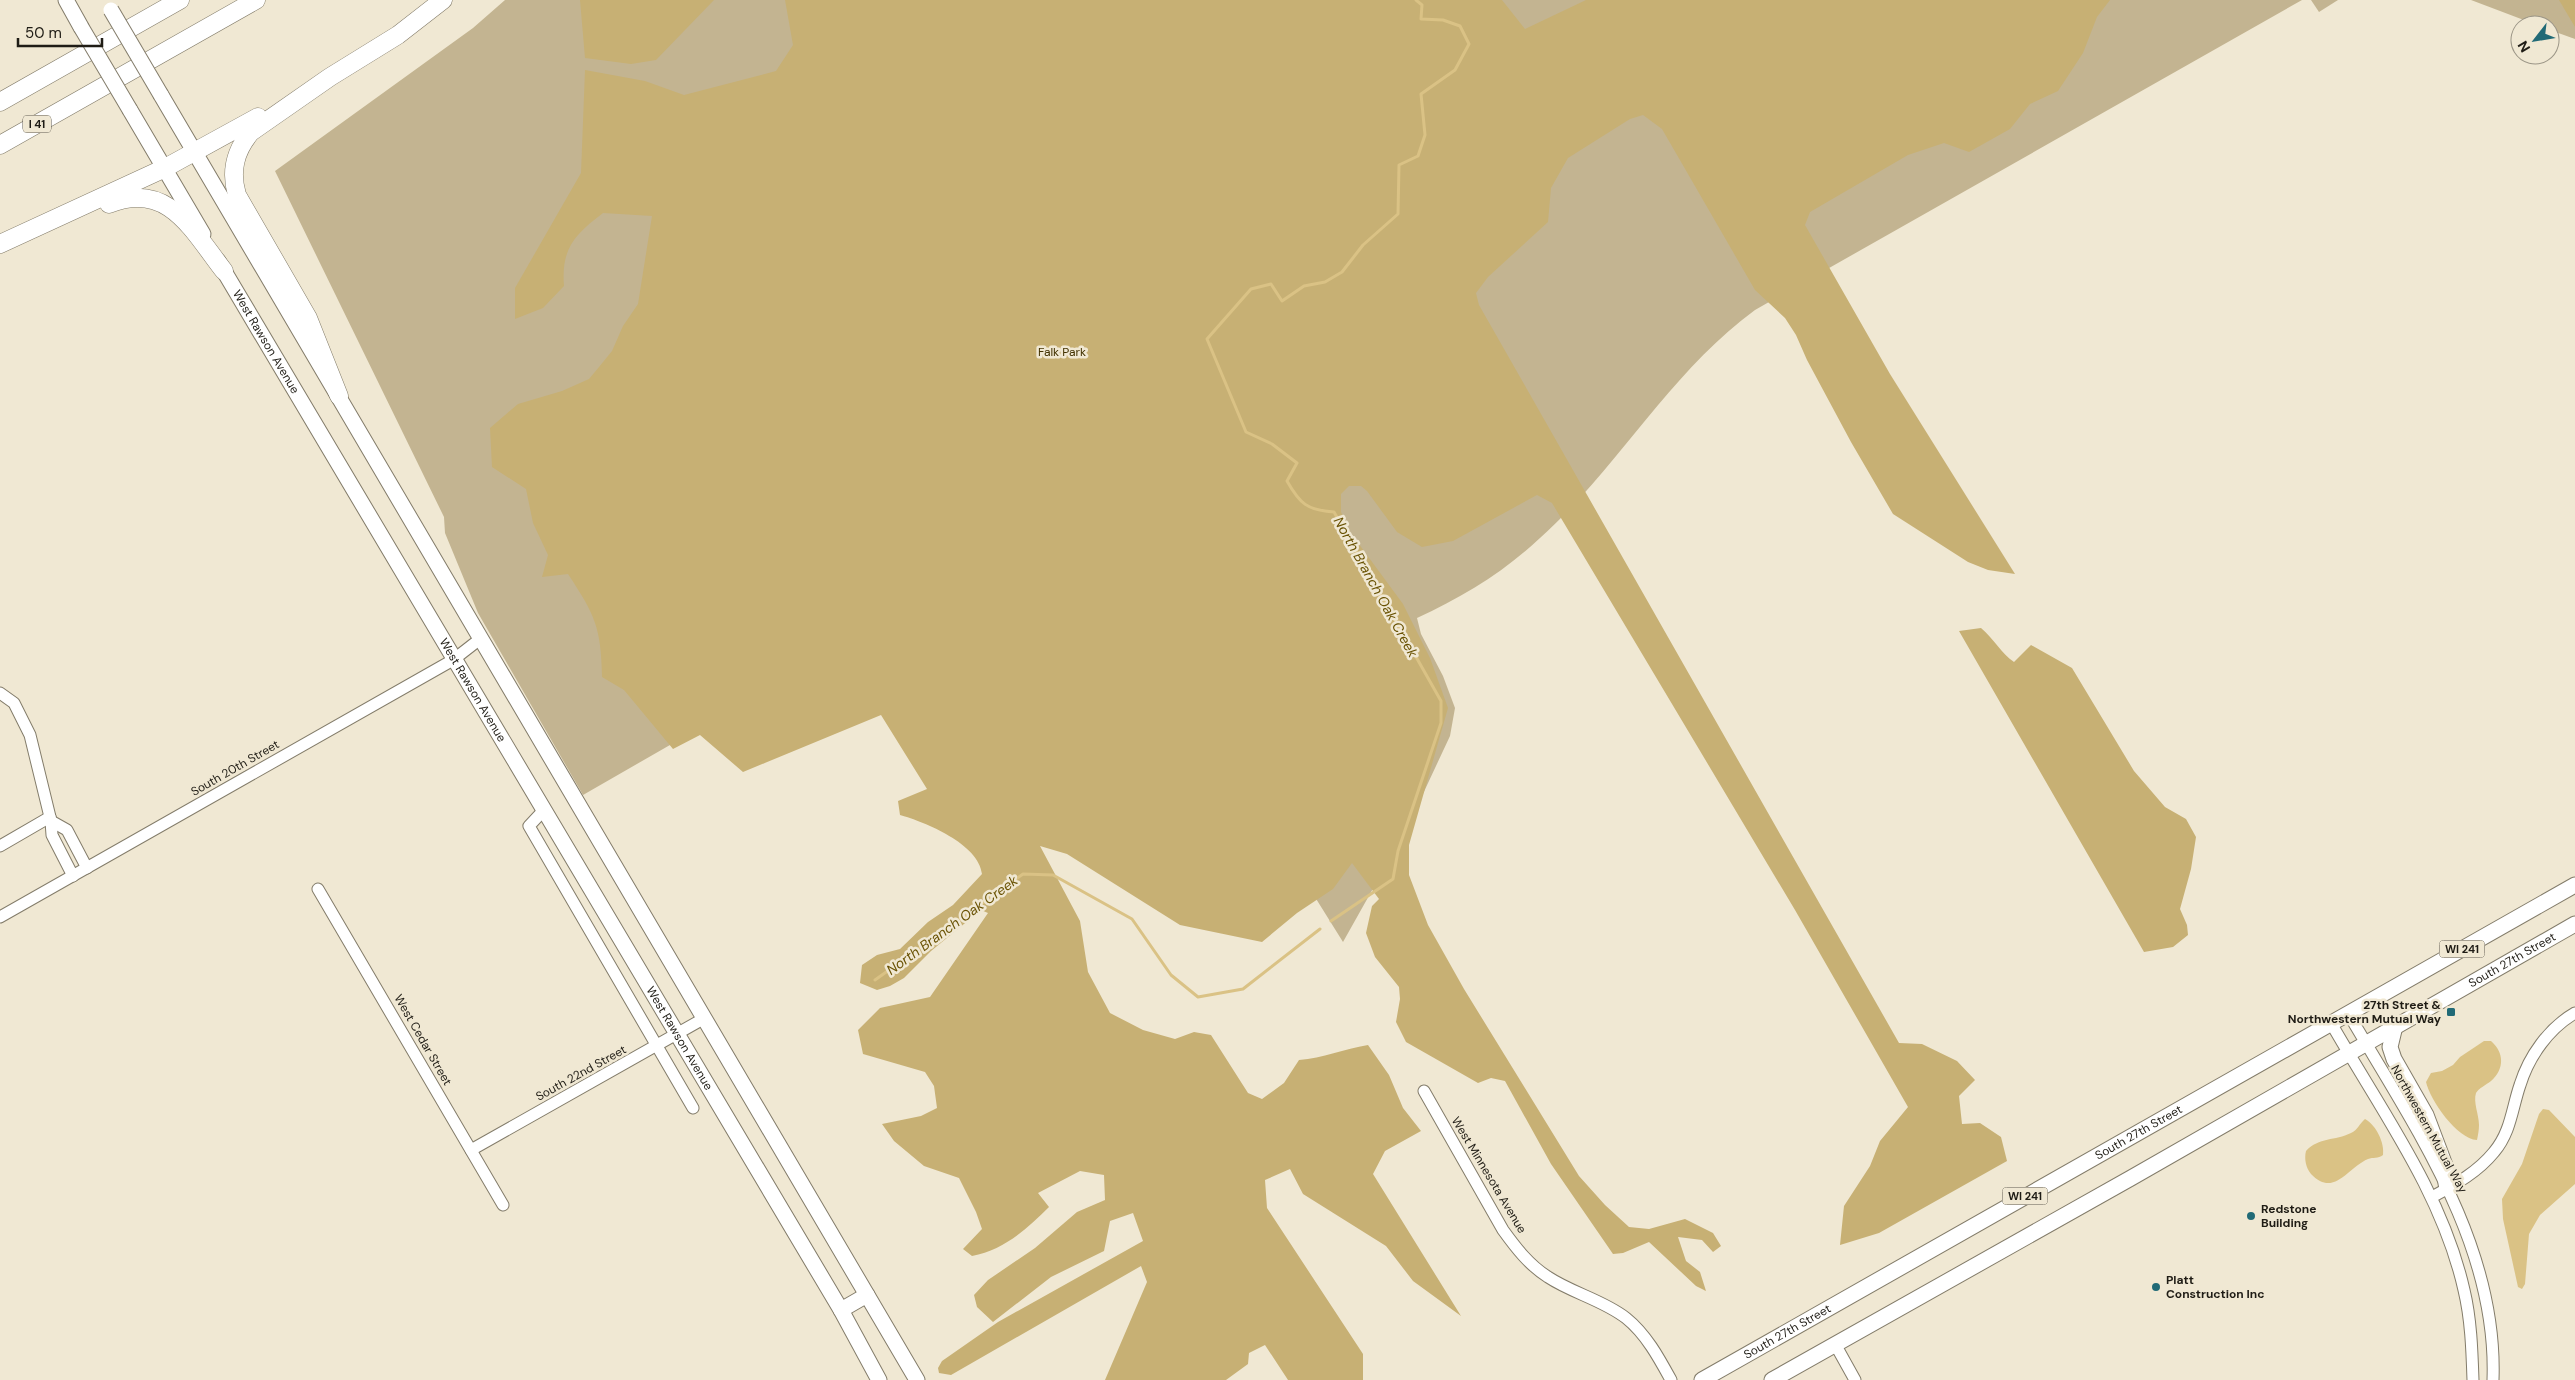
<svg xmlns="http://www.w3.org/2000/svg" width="2575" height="1380" viewBox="0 0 2575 1380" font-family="'DM Sans',sans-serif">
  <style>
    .green { fill: #c3b491 }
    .forest { fill: #c7b074 }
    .water { fill: #dac285 }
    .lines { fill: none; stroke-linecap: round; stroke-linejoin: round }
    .stream { stroke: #dac285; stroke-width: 3 }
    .minor-casing { stroke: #837c6a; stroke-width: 13 }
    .major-casing { stroke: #837c6a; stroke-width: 17 }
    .highway-casing { stroke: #837c6a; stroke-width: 19 }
    .minor { stroke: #fff; stroke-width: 11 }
    .major { stroke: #fff; stroke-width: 15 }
    .highway { stroke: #fff; stroke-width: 18 }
    .major-bridge-casing { stroke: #837c6a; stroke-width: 17; stroke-linecap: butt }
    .major-bridge { stroke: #fff; stroke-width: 15 }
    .poi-dot { fill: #216a76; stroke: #f0e8d3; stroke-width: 2 }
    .labels { text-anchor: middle; stroke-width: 5; stroke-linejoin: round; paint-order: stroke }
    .shield { fill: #f0e8d3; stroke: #5e594e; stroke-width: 1 }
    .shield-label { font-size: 11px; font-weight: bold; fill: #1f1c15 }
    .street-label { font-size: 12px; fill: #1f1c15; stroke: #f0e8d3 }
    .park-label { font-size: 12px; fill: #413100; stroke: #f0e8d3 }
    .poi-label { font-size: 12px; font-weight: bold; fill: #1f1c15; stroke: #f0e8d3; text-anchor: start }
    .water-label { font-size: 14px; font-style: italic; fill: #695203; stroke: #f0e8d3 }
  </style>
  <rect width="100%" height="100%" fill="#f0e8d3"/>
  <g class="green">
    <path d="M505,0h1797l-547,310c-85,62 -137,158 -215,228 -36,34 -77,59 -123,80l4,16 22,42 12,32 -5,28 -43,92 -64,114 -161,-258 -326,-46 -273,157 -105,-182 -33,-80 -1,-16 -169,-346 198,-143z"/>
    <path d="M2311,0h27l-19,12z"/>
    <path d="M2471,0h104v39l-25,-9v-5h-13z"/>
  </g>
  <g class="forest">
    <path d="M580,0h134l-58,60 -25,4 -46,-6z"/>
    <path d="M785,0h717l23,29 61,-29h524l-13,17 -14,36 -25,38 -28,13 -20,25 -41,23 -25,-9 -36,12 -98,57 -5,13 85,149 125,200 -27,-4 -20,-8 -75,-48 -42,-72 -44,-82 -11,-25 -11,-17 -30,-28 -93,-161 -19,-14 -13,4 -62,39 -17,30 -3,34 -60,55 -12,16 3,12 420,738 23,1 35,17 18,19 -16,16 3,28 18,-1 21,14 6,24 -128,72 -39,12 4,-39 26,-40 10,-25 28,-34 -113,-197 -243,-407 -15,-8 -84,46 -31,6 -25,-15 -30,-41 -6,-5h-12l-8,8v18l9,20 53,72 27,54 18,50 -39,137v30l19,50 36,64 115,187 26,29 24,22 20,2 36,-10 28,14 8,13 -8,6 -11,-12 -24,-3 8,24 14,11 6,19 -10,-5 -47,-44 -26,11 -10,1 -62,-90 -46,-83 -14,-3 -13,5 -72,-41 -10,-20 4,-23 -1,-12 -24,-30 -9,-24 6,-27 7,-7 -27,-36 -19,26 -36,24 -35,29 -82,-17 -113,-71 -27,-8 40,75 8,51 22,41 33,17 32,9 19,-7 17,3 37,58 14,6 22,-16 15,-23c24,-2 45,-11 69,-15l21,30 14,33 18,23 -36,20 -12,23 88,142 -48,-35 -27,-35 -83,-52 -13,-25 -25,11 2,28 96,146v26h-75l-23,-35 -16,8 -1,11 -22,16h-121l42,-98 -6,-16 -190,109 -12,-2 -1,-5 4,-7 56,-39 145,-81 -10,-28 -23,8 -6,30 -53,26 -58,45 -16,-15 -3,-12 14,-15 47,-32 42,-36 28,-12 -1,-25 -24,-4 -42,22 11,14c-22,22 -45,43 -77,49l-9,-7 19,-20 -6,-17 -17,-34 -35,-12 -30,-25 -12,-17 39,-8 16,-8 -3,-22 -9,-14 -62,-18 -5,-24 22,-22 50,-11 58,-84 -7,-3 -50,41 -27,27 -14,8 -13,4 -17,-7 2,-18 15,-10 23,-6 28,-27 25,-17 29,-31c-3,-30 -57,-52 -82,-59l-2,-14 29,-12 -46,-74 -138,57 -43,-37 -27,14 -49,-59 -22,-13c-1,-50 -7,-62 -34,-103l-26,3 6,-22 -15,-32 -7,-34 -34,-22 -2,-39 28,-24 44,-13 27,-12 10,-12 13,-16 11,-25 15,-22 14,-88 -49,-3c-29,22 -42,36 -39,73l-21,22 -28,11v-31l66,-115 4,-103 60,11 39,14 92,-24 17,-26z"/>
    <path d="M2559,0h16v27z"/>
    <path d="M1981,628c13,11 20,25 33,34l17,-17 41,23 62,103 31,36 21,12 10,18 -5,32 -11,40 7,16 1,10 -15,12 -29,5 -185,-321z"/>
  </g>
  <g class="water">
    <path d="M2484,1041h7c13,11 14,28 0,40 -5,4 -12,7 -15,12 -3,9 3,22 3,32 0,5 -1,10 -2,15 -20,-1 -47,-40 -51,-58l5,-9 11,-2 11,-6 7,-8z"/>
    <path d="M2543,1109l6,1 26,27v47l-35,31 -11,19 -4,50 -3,5 -4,-2 -15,-68 -1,-20 20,-35 17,-50z"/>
    <path d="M2365,1119c11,6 20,24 18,36 -5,4 -10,2 -15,4 -21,9 -34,39 -57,15 -5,-6 -7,-15 -5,-23 13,-14 29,-10 45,-18 7,-3 8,-9 14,-14z"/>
  </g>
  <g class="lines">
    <g class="stream">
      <path d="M1331,921l62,-42 5,-28 43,-128v-22l-107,-189c-27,-2 -34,-8 -47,-31l10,-18 -25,-19 -26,-12 -39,-93 44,-50 20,-5 11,17 22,-15 21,-4 17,-10 21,-27 35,-31 1,-49 19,-9 7,-21 -4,-41 34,-24 14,-26 -9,-18 -17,-6 -22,-1 1,-14 -6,-5"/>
      <path d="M875,980l148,-106 30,1 79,44 39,56 27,22 45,-8 77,-60"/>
    </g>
    <g class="minor-casing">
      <g id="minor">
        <path d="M0,693l14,10 16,32 21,86 1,14 21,41"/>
        <path d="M543,811l-14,15 164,282"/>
        <path d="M51,821l16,9 20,38"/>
        <path d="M0,846l50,-29"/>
        <path d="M318,889l185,316"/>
        <path d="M0,917l453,-257 27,-21"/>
        <path d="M2348,1013c66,113 150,231 145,367"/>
        <path d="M2331,1023c49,86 111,169 133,267 7,29 8,60 9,90"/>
        <path d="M1424,1091l79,139c13,18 26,35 45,47 24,16 55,23 78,41 20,16 33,40 45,62"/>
        <path d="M471,1150l232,-131"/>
        <path d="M2432,1197c22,-12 45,-24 62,-45 17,-20 18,-44 26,-67 9,-29 29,-57 55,-72"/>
        <path d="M1835,1344l20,36"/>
      </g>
    </g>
    <g class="major-casing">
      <g id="major">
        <path d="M66,0l15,27"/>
        <path d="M161,95l756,1285"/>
        <path d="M130,110l73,124"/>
        <path id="s1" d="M218,261l623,1049 38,70"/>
        <path d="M2395,1026l-5,21 4,12 32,56 20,53v16"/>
        <path d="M841,1310l26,-15"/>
        <path id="s2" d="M1702,1380l873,-495"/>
        <path id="s3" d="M1772,1380l359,-202 444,-254"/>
      </g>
    </g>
    <g class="highway-casing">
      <g id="highway">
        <path d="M0,102l180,-102"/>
        <path d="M0,145l256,-145"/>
        <path d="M109,204c59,-24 83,26 115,67"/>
        <path d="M0,244l165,-76 93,-51"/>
        <path d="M339,396l-31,-78 -71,-123c-7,-24 -2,-44 14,-63l79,-55 68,-42 45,-35"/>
      </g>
    </g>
    <use href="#minor" class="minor"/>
    <use href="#major" class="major"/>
    <use href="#highway" class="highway"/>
    <g class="major-bridge-casing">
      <g id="major-bridge">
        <path d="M111,10l50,85"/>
        <path d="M81,27l49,83"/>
      </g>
    </g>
    <use href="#major-bridge" class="major-bridge"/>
  </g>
  <g class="poi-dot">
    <rect x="2446" y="1007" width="10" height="10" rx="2.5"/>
    <circle cx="2251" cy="1216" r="5"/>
    <circle cx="2156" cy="1287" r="5"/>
  </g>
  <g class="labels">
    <g class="shield">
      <rect x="23" y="115.5" width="28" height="17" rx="4"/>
      <rect x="2439.5" y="940.5" width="45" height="17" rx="4"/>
      <rect x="2002.5" y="1187.5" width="45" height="17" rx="4"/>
    </g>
    <g class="shield-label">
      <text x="37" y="128">I 41</text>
      <text x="2462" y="953">WI 241</text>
      <text x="2025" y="1200">WI 241</text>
    </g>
    <g class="street-label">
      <text dy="4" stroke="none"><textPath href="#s1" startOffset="94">West Rawson Avenue</textPath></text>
      <text dy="4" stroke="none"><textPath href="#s1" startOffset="499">West Rawson Avenue</textPath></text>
      <text transform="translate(235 768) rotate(-30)" y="4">South 20th Street</text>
      <text dy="4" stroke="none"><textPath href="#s3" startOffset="851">South 27th Street</textPath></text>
      <text dy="4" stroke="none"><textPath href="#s1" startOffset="904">West Rawson Avenue</textPath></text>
      <text transform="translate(423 1040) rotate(60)" y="4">West Cedar Street</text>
      <text transform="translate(581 1073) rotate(-29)" y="4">South 22nd Street</text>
      <text transform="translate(2429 1129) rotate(61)" y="4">Northwestern Mutual Way</text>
      <text dy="4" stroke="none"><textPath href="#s2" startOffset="502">South 27th Street</textPath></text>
      <text transform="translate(1489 1175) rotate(59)" y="4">West Minnesota Avenue</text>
      <text dy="4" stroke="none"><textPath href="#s2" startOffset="98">South 27th Street</textPath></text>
    </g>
    <g class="park-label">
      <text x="1062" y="356">Falk Park</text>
    </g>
    <g class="poi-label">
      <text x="2441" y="1009" text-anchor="end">27th Street &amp;<tspan x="2441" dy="14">Northwestern Mutual Way</tspan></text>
      <text x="2261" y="1213">Redstone<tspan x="2261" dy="14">Building</tspan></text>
      <text x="2166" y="1284">Platt<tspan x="2166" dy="14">Construction Inc</tspan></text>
    </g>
    <g class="water-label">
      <text transform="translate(1376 587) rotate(61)" y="5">North Branch Oak Creek</text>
      <text transform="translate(952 925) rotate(-36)" y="5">North Branch Oak Creek</text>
    </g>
  </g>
  <g transform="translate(2535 40) rotate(239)"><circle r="24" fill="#f0e8d3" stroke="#9c9687"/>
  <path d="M0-4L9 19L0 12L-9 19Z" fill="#216a76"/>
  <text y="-8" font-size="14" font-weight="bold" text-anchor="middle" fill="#1f1c15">N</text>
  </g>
  <path d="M18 38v8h84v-8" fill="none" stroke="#1f1c15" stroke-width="2.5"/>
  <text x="25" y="38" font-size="15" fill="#1f1c15" stroke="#f0e8d3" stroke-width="4" paint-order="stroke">50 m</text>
</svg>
